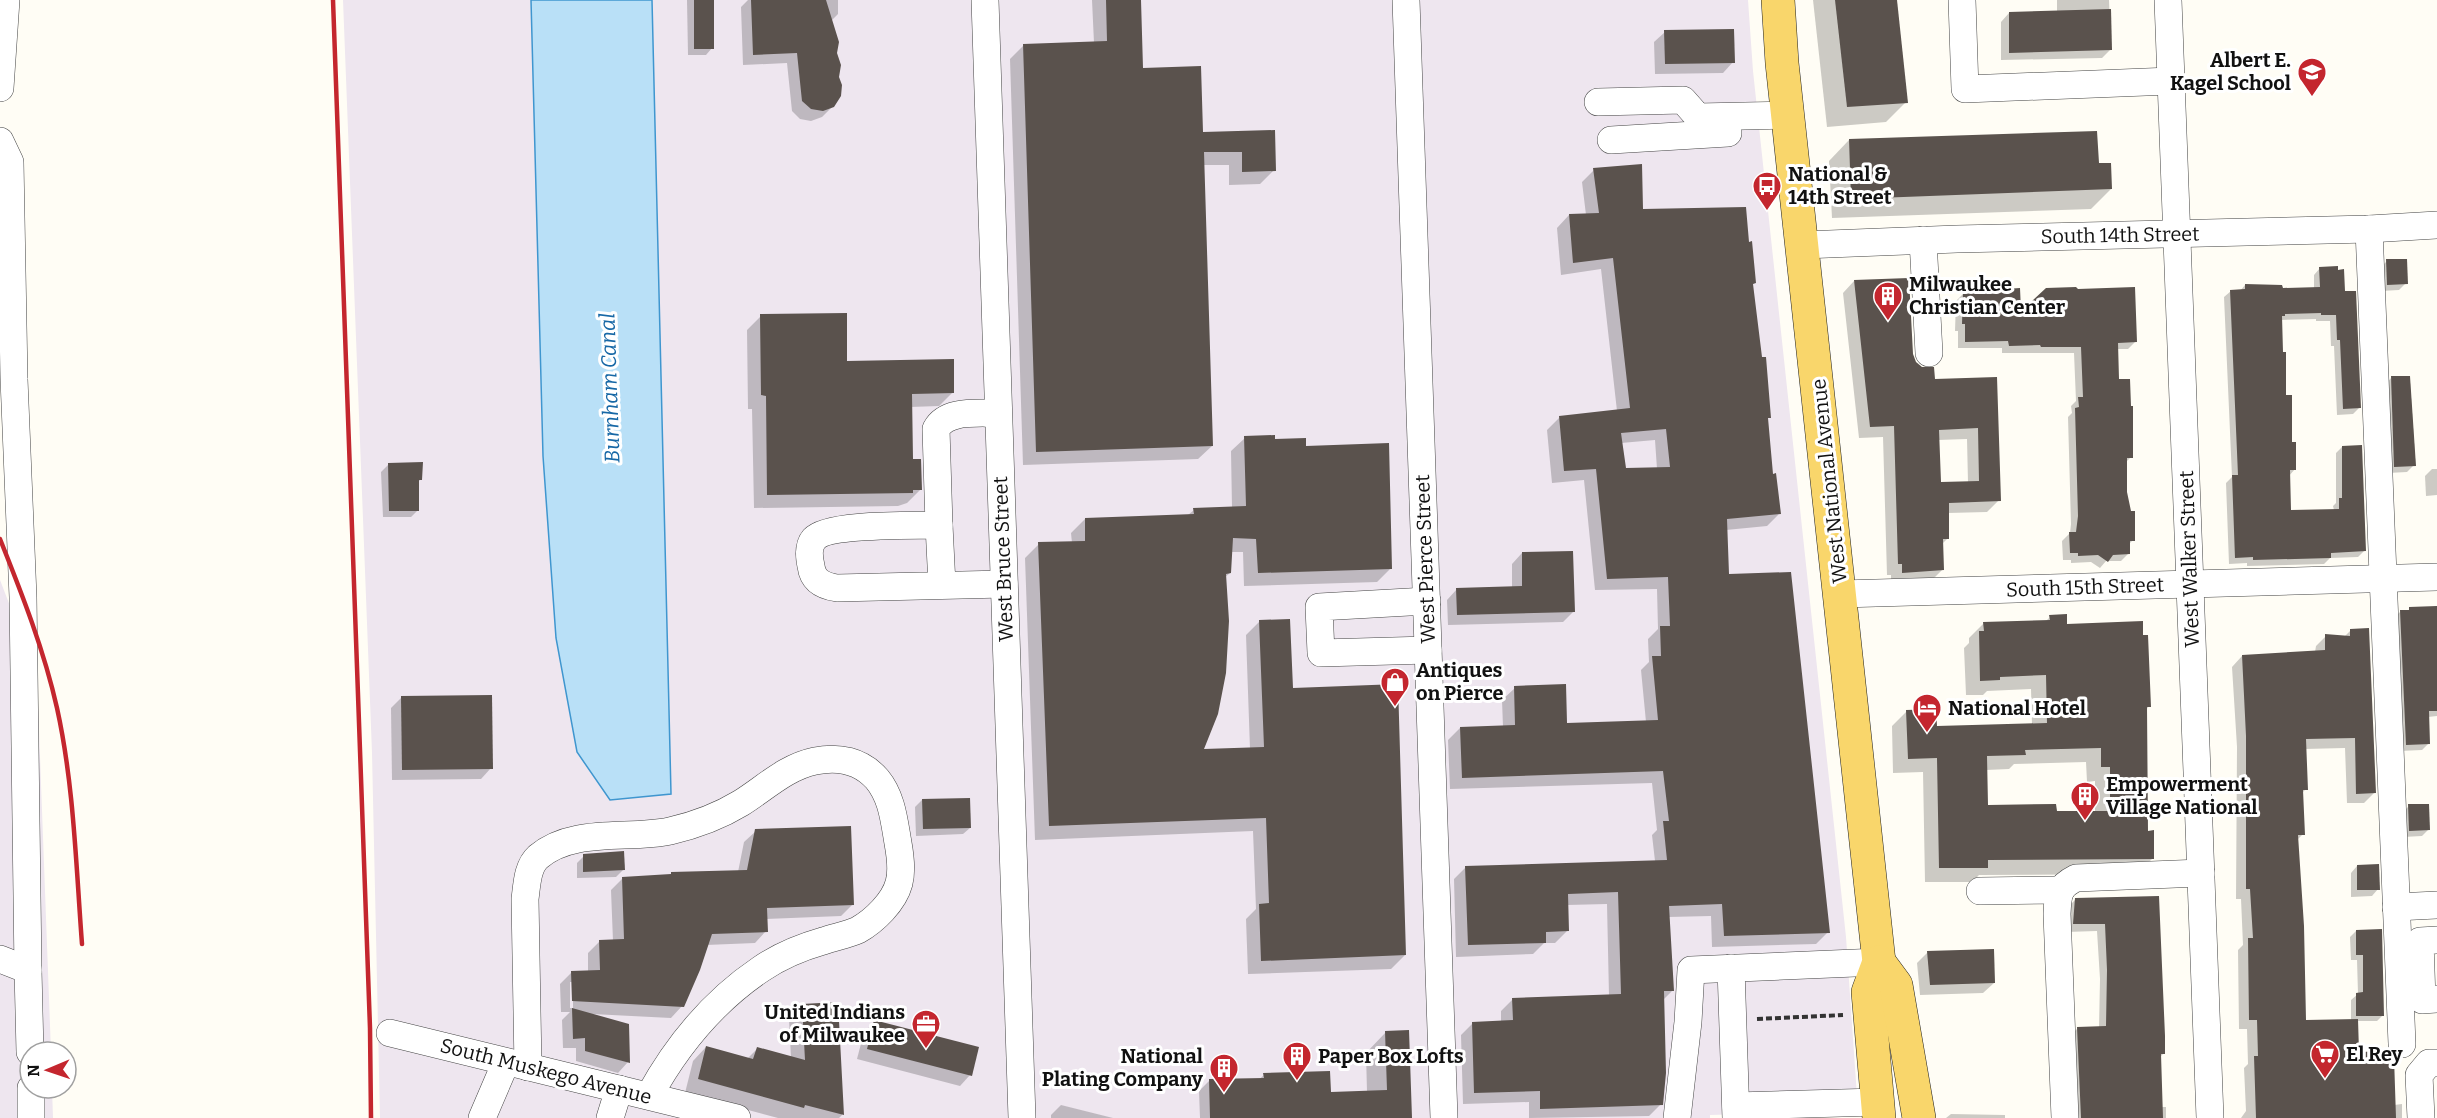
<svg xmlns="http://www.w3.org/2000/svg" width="2437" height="1118" viewBox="0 0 2437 1118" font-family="Bitter,serif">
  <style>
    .industrial { fill: #eee6ef }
    .water { fill: #b9e0f7; stroke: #3f96cf; stroke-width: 1.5 }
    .shadow { fill: #0003; fill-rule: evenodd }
    .building { fill: #5a524d; fill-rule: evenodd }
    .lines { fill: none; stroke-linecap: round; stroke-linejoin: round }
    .minor-casing { stroke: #444; stroke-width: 28 }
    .major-casing { stroke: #222; stroke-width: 34 }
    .path { stroke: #333; stroke-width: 4; stroke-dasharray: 6 3; stroke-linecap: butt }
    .minor { stroke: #fff; stroke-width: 27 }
    .major { stroke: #f9d66b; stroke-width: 33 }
    .rail { stroke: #c4262e; stroke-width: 4.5 }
    .labels { text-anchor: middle; stroke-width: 6; stroke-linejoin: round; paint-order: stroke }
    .poi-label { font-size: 20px; font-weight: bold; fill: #111; stroke: #fff; text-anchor: start }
    .street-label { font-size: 20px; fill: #111; stroke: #fff }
    .water-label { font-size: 21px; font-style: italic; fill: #1768a6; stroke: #fff }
  </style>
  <rect width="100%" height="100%" fill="#fffdf5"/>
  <g class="industrial">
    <path d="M343,0h188l12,456 13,182 21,114 33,48 61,-7 -19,-793h1096l5,71 93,866 12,174 -148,4v3h-1330l-8,-365z"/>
    <path d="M0,580l37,96 14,376h-21v36h22l1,30h-53z"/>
  </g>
  <path class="water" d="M531,0h121l19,794 -61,6 -33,-48 -21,-114 -13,-182z"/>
  <g class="shadow">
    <path d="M687,0h25v48l-6,7h-18z"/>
    <path d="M748,0h90v14l-7,7 2,85 -11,11 -11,4 -11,-2 -8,-8 -5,-48 -44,2 -2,-58z"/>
    <path d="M1092,0h47l2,69 61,65 71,-3 1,39 -14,14 -31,1v-20h-26l9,281 -14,13 -175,6 -13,-406 14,-14 70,-2z"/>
    <path d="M1813,0h82l11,102 -20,20 -59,5z"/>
    <path d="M2057,0h52l2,49 -9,9 -101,2v-38l8,-9 48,-1z"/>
    <path d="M1665,32l68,30 -10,11 -68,1 -1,-32z"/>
    <path d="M1849,140l262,49 -20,20 -259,9 -3,-57z"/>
    <path d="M1594,170l48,40 112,73 -2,2 17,132 -3,3 6,55 7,39 -12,12 -41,4 2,46 100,356 -12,12 -104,3 -1,-31 -43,1 4,74 -9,9 -2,104 -12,12 -120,2v-16l-66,2 -2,-69 12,-12 28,-1v-11l12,-12 96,-3 -2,-92 -40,1v26l-12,12h-11l-11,11 -77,3 -2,-78 12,-12 189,-6 -3,-26 5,-5 -5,-47 -202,6 -2,-49 12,-12 43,-1 -1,-27 13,-12 50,36 81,-2 -5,-52 8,-8 -1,-23 10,-10 -1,-40 -62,1 -11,-110 -32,3 -5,-53 13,-13 57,-6 -16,-142 -40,6 -4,-47 12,-13h17l-4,-33zM1655,440l2,29 -33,1 -3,-27z"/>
    <path d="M2387,261l19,22 -7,7 -18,1 -1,-23z"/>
    <path d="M2320,268l23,25 16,115 -6,6 -16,1 -3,-69h-3l-1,-25h-14v-2l-36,1 5,76 10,73 -6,7v35l45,-1 -1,-4 3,-3v-50l6,-6 23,103 -7,7 -28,1 -6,6 -77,2v-3l-18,1 -3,-81 6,-6 -8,-180 7,-6h9l5,-6 36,5 33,-1v-14z"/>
    <path d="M1854,281l58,74 3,8 18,18 63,-2 3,121 -12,12 -39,1v25l-6,6 1,25 -12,12 -40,3v-9h-4l-4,-138 -24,1 -16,-145zM1967,439l1,44h-28l-2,-43z"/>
    <path d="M1964,293l55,22 116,27 -7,7h-12l1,32 14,76 -6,6 1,29 7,48 -5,5 1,8 -8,8h-15l-6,7 -9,-6 -20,1v-3h-8l-1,-19 8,-8 1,-9 -3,-107 4,-4 -1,-7 5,-5 -2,-48h-72v-5h-44v-17h-3l1,-30z"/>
    <path d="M761,316l85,46 107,30 -14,14 -29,1 1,54 10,28 -14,14 -9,3 -144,2 -2,-99h-4l-1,-79z"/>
    <path d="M2391,378l23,87 -7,7 -19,1 -3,-88z"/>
    <path d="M1245,438l28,2 32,7 86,121 -14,14 -133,4 -1,-34h-12l-1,21 -6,5 -22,173 48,-2 -4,-114 14,-14 145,334 -14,14 -143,5 -2,-55 10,-10 -3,-78 -218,9 -10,-282 14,-14 33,-1 -1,-10 14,-14 103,-4 6,-5 38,-2 -1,-57z"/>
    <path d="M388,465l33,14 -4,4 1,27 -7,7h-28l-2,-45z"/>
    <path d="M2432,469h5v26l-11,1 -1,-20z"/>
    <path d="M1522,553l51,59 -10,10 -115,3 -1,-25 10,-11 55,-1v-24z"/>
    <path d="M2437,607v109l-9,1 1,26 -7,7 -23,1 -5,-133 7,-7h6l3,-2z"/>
    <path d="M2050,617l16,8 83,81 -3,4 1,122 6,26 -16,16 -158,1 -7,7h-47l-2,-110 -30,1 -1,-47 15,-15 28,17 97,-3 -1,-36 -44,2 -4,4h-17l-2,-47 5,-5v-5l15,-15 61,-1zM2086,762l1,20 8,-1v31l-40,1 -68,-6 -1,-37 23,-1 5,-5z"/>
    <path d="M2351,630l24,162 -11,11h-17l-2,-55 -40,1 1,40 -4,4 1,41 -7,7 9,180 46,-1v-20l7,-6 -1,-34h-6l-1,-23 6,-6 27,84 -6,6h-21l1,33 37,51 8,-1v14h-161l5,-7 -2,-43 4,-4 -1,-35h-8l-1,-79 5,-5 -2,-46h-5l1,-152 -5,-80 10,-11 73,-4 1,-6 10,-10 18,1z"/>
    <path d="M401,698l90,70 -10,11 -89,1 -1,-72z"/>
    <path d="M922,800l48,28 -7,6 -47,2 -1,-29z"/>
    <path d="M2409,806l20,23 -7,7 -19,1 -1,-24z"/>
    <path d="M756,831l97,73 -12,12 -75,3v12l-11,12 -49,2 -24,61 -11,12 -79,-4 36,48 -10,11 -42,-12v-13h-13l-1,-28 8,-8h-9l-1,-28 11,-11 17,-1v-19l11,-11 14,-1 -2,-51 11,-11 116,-7 6,-30zM570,982h3v26h-3z"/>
    <path d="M584,856l39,14 -7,7 -39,1v-15z"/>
    <path d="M2357,866l21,23 -6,7 -21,1v-24z"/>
    <path d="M2158,897l5,157 -3,3 2,50h4v11h-93l-3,-82 8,-8h21l1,-49 -3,-48 -31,1 1,-24 8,-8z"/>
    <path d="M1928,952l66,31 -11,10 -63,2 -3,-32z"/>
    <path d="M837,1003l5,112 -3,3h-61l-93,-25 8,-32 13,-14 41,12 10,-10 34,9 -2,-39 14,-14z"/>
    <path d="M875,1022l95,53 -10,11 -103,-27 7,-27z"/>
    <path d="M1386,1032l24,86h-210l-1,-27 11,-11 44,4 10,-9 65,18 38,-1 -1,-39z"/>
    <path d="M1061,1105l52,13h-62v-3z"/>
    <path d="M1951,1114l54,1v3h-59z"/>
  </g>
  <g class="building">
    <rect x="694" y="0" width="20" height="49"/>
    <path d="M751,0h75l13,42 -2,11 4,12 -2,12 3,8 -1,11 -7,11 -11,4 -12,-2 -9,-8 -5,-48 -44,2z"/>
    <path d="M1106,0h35l2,68 58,-2 2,66 72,-2 1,41 -34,1v-20h-38l9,294 -177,6 -13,-408 84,-3z"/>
    <path d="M1835,0h62l11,103 -61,4z"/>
    <path d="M2111,9l1,41 -103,3v-41z"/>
    <path d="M1734,29l1,34 -70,1 -1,-34z"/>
    <path d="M2097,131l2,32h12l1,26 -261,10 -2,-60z"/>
    <path d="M1642,164l1,45 103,-2 3,35 3,-1 4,42 -3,1 9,73h4l5,61h-3l5,56 3,-1 5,41 -54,5 2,55 62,-2 39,361 -106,3 -2,-32 -53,2 5,85h-10l2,82 -3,32 -123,4v-18l-66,2 -2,-71 41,-2 -1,-22 109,-4 -3,-102 -50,2 1,37 -23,1v11l-78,2 -3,-79 202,-6 -4,-39h6l-6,-50 -201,7 -2,-51 55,-2 -1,-39 52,-2 1,39 91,-3 -6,-64h9l-1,-30h10l-2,-49 -61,2 -11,-110 -32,2 -5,-55 71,-8 -17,-150 -40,5 -4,-49 30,-1 -6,-45zM1666,429l4,38 -44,1 -5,-35z"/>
    <path d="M2386,259h21l1,25 -21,1z"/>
    <path d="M2338,266v4l6,-1 1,22h11l5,117 -18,1 -3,-69h-3l-1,-25h-15v-2l-36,1v2h-3l1,36h3v43h6v47h4v28h-6l1,40 48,-1v-11h3v-52l20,-1 4,106 -35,2v5l-78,2v-3l-18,1 -3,-83h6l-8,-185 15,-1v-5l37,1 1,3 37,-1 -1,-20z"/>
    <path d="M1909,278l4,76 3,8 6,5h12l1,12 62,-2 4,124 -52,2v36h-6l1,31 -42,3v-9h-4l-4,-138 -24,1 -16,-147zM1978,428l1,53 -38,1 -2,-52z"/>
    <path d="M2076,287l2,2 57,-2 2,55 -19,1 1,36h11l1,27h2v52h-6v34l4,19h4v30h-5v13l-17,1 -5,7 -10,-7 -20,1v-3h-8l-1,-21h7l2,-16 -3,-108 4,-1 -1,-10h5l-2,-50h-40l-1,-2 -31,1 -1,-5 -43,1v-18h-3l1,-32 57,-4 1,23 25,-23z"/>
    <path d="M847,313v48l107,-2v34l-42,1 1,65h8l1,31h-9v3l-146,2 -1,-99 -5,-1 -1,-81z"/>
    <path d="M2391,376h19l6,90 -22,1z"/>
    <path d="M1275,435v4l31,-1v8l83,-3 3,126 -134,4 -2,-34 -23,-1 -2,35 -5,1 3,47 -3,52 -8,41 -14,35 60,-2 -5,-127 31,-1 3,69 105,-4 8,271 -145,6 -2,-57 10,-1 -3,-85 -217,8 -11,-284 47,-1v-23l109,-4 -1,-6 53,-2 -2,-70z"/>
    <path d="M423,462l-1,18h-3v31h-30l-1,-48z"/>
    <path d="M1573,551l2,61 -118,3 -1,-27 66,-2v-34z"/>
    <path d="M2437,606v105h-8l1,33 -24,1 -6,-135h9v-3z"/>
    <path d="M2067,614v10l76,-3v14h5l3,72h-4l1,124 6,-1v29l-166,1v8h-49l-2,-110 -29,1 -2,-49 30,-1 1,17 110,-3 -1,-48 -46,2v3l-20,1 -1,-50h5l-1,-9 67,-2 -1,-5zM2101,748v19h9v44h-53l-1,-7 -68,1 -1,-49 39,-1 -1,-5z"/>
    <path d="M2369,628l7,165 -20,1 -1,-56 -49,1 2,51h-5l2,45h-7l6,91 2,94 52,-1 1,33 29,-1 6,6 2,61h-140l-2,-62h4l-1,-36h-8l-1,-82h5l-3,-49h-4v-153l-4,-81 83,-5v-16l25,2v-7z"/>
    <path d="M492,695l1,74 -91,1 -1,-74z"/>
    <path d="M970,798l1,30 -48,1 -1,-30z"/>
    <path d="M2408,804h21l1,26 -21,1z"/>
    <path d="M851,826l3,79 -87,3 1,24 -56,2 -12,36 -16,37 -112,-6 -1,-30 29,-1 -1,-30 25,-1 -2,-62 49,-3v-2l76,-2 8,-41z"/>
    <path d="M624,851l1,19 -42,2v-18z"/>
    <path d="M2379,864l1,26h-23v-25z"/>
    <path d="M2159,896l6,140v18h-4l2,64h-82l-4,-91 29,-1 1,-56 -2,-46h-32l2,-26z"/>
    <path d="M2382,929l2,87h-28v-23l7,-1v-37h-7v-25z"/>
    <path d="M1994,949l1,34 -65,2 -3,-34z"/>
    <path d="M838,1002l6,113 -39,-10 -1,3 -106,-29 8,-33 47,13 4,-12 48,13 -3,-56z"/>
    <path d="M572,1008l57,16 1,39 -45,-12v-13l-12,1z"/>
    <path d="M874,1020l105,27 -7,29 -105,-27z"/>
    <path d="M1409,1030l3,88h-202l-1,-39 55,-1 -1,-5 67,-2 1,21 56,-2 -2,-59z"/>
  </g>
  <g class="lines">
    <g class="minor-casing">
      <g id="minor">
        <path d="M985,0l37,1118"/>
        <path d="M1406,0l38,1118"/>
        <path d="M1962,0l3,89 206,-8"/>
        <path d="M2168,0l42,1118"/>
        <path d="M0,88l6,-88"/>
        <path d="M1598,102l85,-2 15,17 90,-2"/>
        <path d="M1611,140l117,-7"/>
        <path d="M0,141l10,21 4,217 9,218 5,373"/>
        <path d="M2369,229l33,815"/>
        <path d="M1923,240l6,113"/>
        <path d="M1803,245l154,-6 412,-10 68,-4"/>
        <path d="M939,525l-3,-96c11,-20 42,-15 62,-16"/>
        <path d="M942,585l-3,-60c-24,1 -111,-2 -125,14 -6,7 -5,18 -3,27 2,15 12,20 26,22l167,-4"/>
        <path d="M1841,594l596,-17"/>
        <path d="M1427,601l-108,6 2,46 107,-3"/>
        <path d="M1980,891l81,-1"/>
        <path d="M2396,907l41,-2"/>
        <path d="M2437,940l-17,1 2,59 15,-1"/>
        <path d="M0,959l28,11 2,82"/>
        <path d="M1731,968l5,150"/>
        <path d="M390,1033l347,85"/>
        <path d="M528,1067l-3,-168c2,-14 2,-32 13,-42 35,-30 91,-17 132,-26 26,-6 48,-14 71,-28 24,-15 45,-36 74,-42 24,-5 46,0 62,18 15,18 17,41 21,64 2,11 4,29 1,40 -5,19 -25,38 -41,47 -11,5 -24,7 -35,11 -21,6 -43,15 -62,28 -49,33 -84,76 -112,127"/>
        <path d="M31,1088v30"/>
        <path d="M1736,1106l141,-4"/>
        <path d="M482,1118l24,-56"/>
        <path d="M610,1118l9,-29"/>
        <path d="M1677,1118l11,-96 3,-52 188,-8"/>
        <path d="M2065,1118l-8,-204c1,-20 1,-27 19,-36l125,-5"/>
        <path d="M2421,1118l-2,-43 10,-12h8"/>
      </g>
    </g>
    <g class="major-casing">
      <g id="major">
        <path d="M1778,0l4,63 97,899 -11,30 11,126"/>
        <path d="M1879,962l17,23 23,133"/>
      </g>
    </g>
    <path class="path" d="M1757,1019l86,-4"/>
    <use href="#minor" class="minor"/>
    <use href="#major" class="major"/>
    <g class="rail">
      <path d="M333,0l37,1028 1,90"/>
      <path d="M0,539c22,55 44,111 57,169 17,77 19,158 25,236"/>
    </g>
  </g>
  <defs>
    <g id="school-pin" transform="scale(1.5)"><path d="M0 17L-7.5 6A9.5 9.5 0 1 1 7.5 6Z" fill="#c4262e" stroke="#fff"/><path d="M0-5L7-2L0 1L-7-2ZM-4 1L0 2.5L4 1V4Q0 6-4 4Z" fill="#fff"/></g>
    <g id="bus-pin" transform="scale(1.5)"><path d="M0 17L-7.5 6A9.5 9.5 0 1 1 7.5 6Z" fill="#c4262e" stroke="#fff"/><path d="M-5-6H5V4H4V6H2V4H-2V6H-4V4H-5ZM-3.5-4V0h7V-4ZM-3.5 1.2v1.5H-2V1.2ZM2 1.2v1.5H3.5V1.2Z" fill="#fff"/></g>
    <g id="building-pin" transform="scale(1.5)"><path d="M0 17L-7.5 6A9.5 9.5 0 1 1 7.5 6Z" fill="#c4262e" stroke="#fff"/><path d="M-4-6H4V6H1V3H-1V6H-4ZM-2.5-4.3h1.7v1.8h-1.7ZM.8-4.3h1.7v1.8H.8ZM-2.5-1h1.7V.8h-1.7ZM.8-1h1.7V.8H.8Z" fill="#fff"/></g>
    <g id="shop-pin" transform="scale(1.5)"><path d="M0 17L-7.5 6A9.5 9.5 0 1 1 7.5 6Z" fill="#c4262e" stroke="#fff"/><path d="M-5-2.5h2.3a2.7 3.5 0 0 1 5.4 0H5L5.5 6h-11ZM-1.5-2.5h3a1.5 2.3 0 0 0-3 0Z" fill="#fff"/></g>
    <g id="hotel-pin" transform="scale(1.5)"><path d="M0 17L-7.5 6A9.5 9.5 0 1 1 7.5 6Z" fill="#c4262e" stroke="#fff"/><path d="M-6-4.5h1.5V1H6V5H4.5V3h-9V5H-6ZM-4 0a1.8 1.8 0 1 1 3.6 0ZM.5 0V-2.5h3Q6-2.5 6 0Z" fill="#fff"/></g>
    <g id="office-pin" transform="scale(1.5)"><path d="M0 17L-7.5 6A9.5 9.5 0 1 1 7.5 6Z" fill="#c4262e" stroke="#fff"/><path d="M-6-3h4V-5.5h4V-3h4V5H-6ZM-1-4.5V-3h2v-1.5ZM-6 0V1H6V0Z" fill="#fff"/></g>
    <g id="supermarket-pin" transform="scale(1.5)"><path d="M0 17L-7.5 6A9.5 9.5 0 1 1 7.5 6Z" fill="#c4262e" stroke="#fff"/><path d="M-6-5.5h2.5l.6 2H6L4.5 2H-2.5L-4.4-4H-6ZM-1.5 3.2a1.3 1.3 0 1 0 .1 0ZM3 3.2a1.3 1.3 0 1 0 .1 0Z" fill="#fff"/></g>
  </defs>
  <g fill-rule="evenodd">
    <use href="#school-pin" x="2312" y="72"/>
    <use href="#bus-pin" x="1767" y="186"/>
    <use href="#building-pin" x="1888" y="296"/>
    <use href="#shop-pin" x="1395" y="682"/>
    <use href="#hotel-pin" x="1927" y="708"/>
    <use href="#building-pin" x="2085" y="796"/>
    <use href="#office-pin" x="926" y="1024"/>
    <use href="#supermarket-pin" x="2325" y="1054"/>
    <use href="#building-pin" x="1297" y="1056"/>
    <use href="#building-pin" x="1224" y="1068"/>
  </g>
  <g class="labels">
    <g class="poi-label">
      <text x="2291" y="67" text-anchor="end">Albert E.<tspan x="2291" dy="23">Kagel School</tspan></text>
      <text x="1788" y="181">National &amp;<tspan x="1788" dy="23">14th Street</tspan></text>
      <text x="1909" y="291">Milwaukee<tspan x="1909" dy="23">Christian Center</tspan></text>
      <text x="1416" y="677">Antiques<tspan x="1416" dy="23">on Pierce</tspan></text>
      <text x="1948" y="715">National Hotel</text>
      <text x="2106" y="791">Empowerment<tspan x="2106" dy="23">Village National</tspan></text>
      <text x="905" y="1019" text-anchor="end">United Indians<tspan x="905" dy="23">of Milwaukee</tspan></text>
      <text x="2346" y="1061">El Rey</text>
      <text x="1203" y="1063" text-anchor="end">National<tspan x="1203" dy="23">Plating Company</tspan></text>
      <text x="1318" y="1063">Paper Box Lofts</text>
    </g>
    <g class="street-label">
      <text transform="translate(2120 235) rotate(-1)" y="7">South 14th Street</text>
      <text transform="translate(1829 481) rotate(-96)" y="7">West National Avenue</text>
      <text transform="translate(1003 559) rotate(-92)" y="7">West Bruce Street</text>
      <text transform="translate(1425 559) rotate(-92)" y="7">West Pierce Street</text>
      <text transform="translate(2189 559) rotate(-92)" y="7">West Walker Street</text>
      <text transform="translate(2085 587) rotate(-2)" y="7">South 15th Street</text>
      <text transform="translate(546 1071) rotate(14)" y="7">South Muskego Avenue</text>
    </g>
    <g class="water-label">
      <text transform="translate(610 388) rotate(-92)" y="7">Burnham Canal</text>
    </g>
  </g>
  <g transform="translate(48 1070) rotate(268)"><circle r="28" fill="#ffffff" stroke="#a0a0a0" stroke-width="1.5"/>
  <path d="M0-4.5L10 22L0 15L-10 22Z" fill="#c4262e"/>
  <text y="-9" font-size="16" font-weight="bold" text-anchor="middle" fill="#111111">N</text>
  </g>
</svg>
